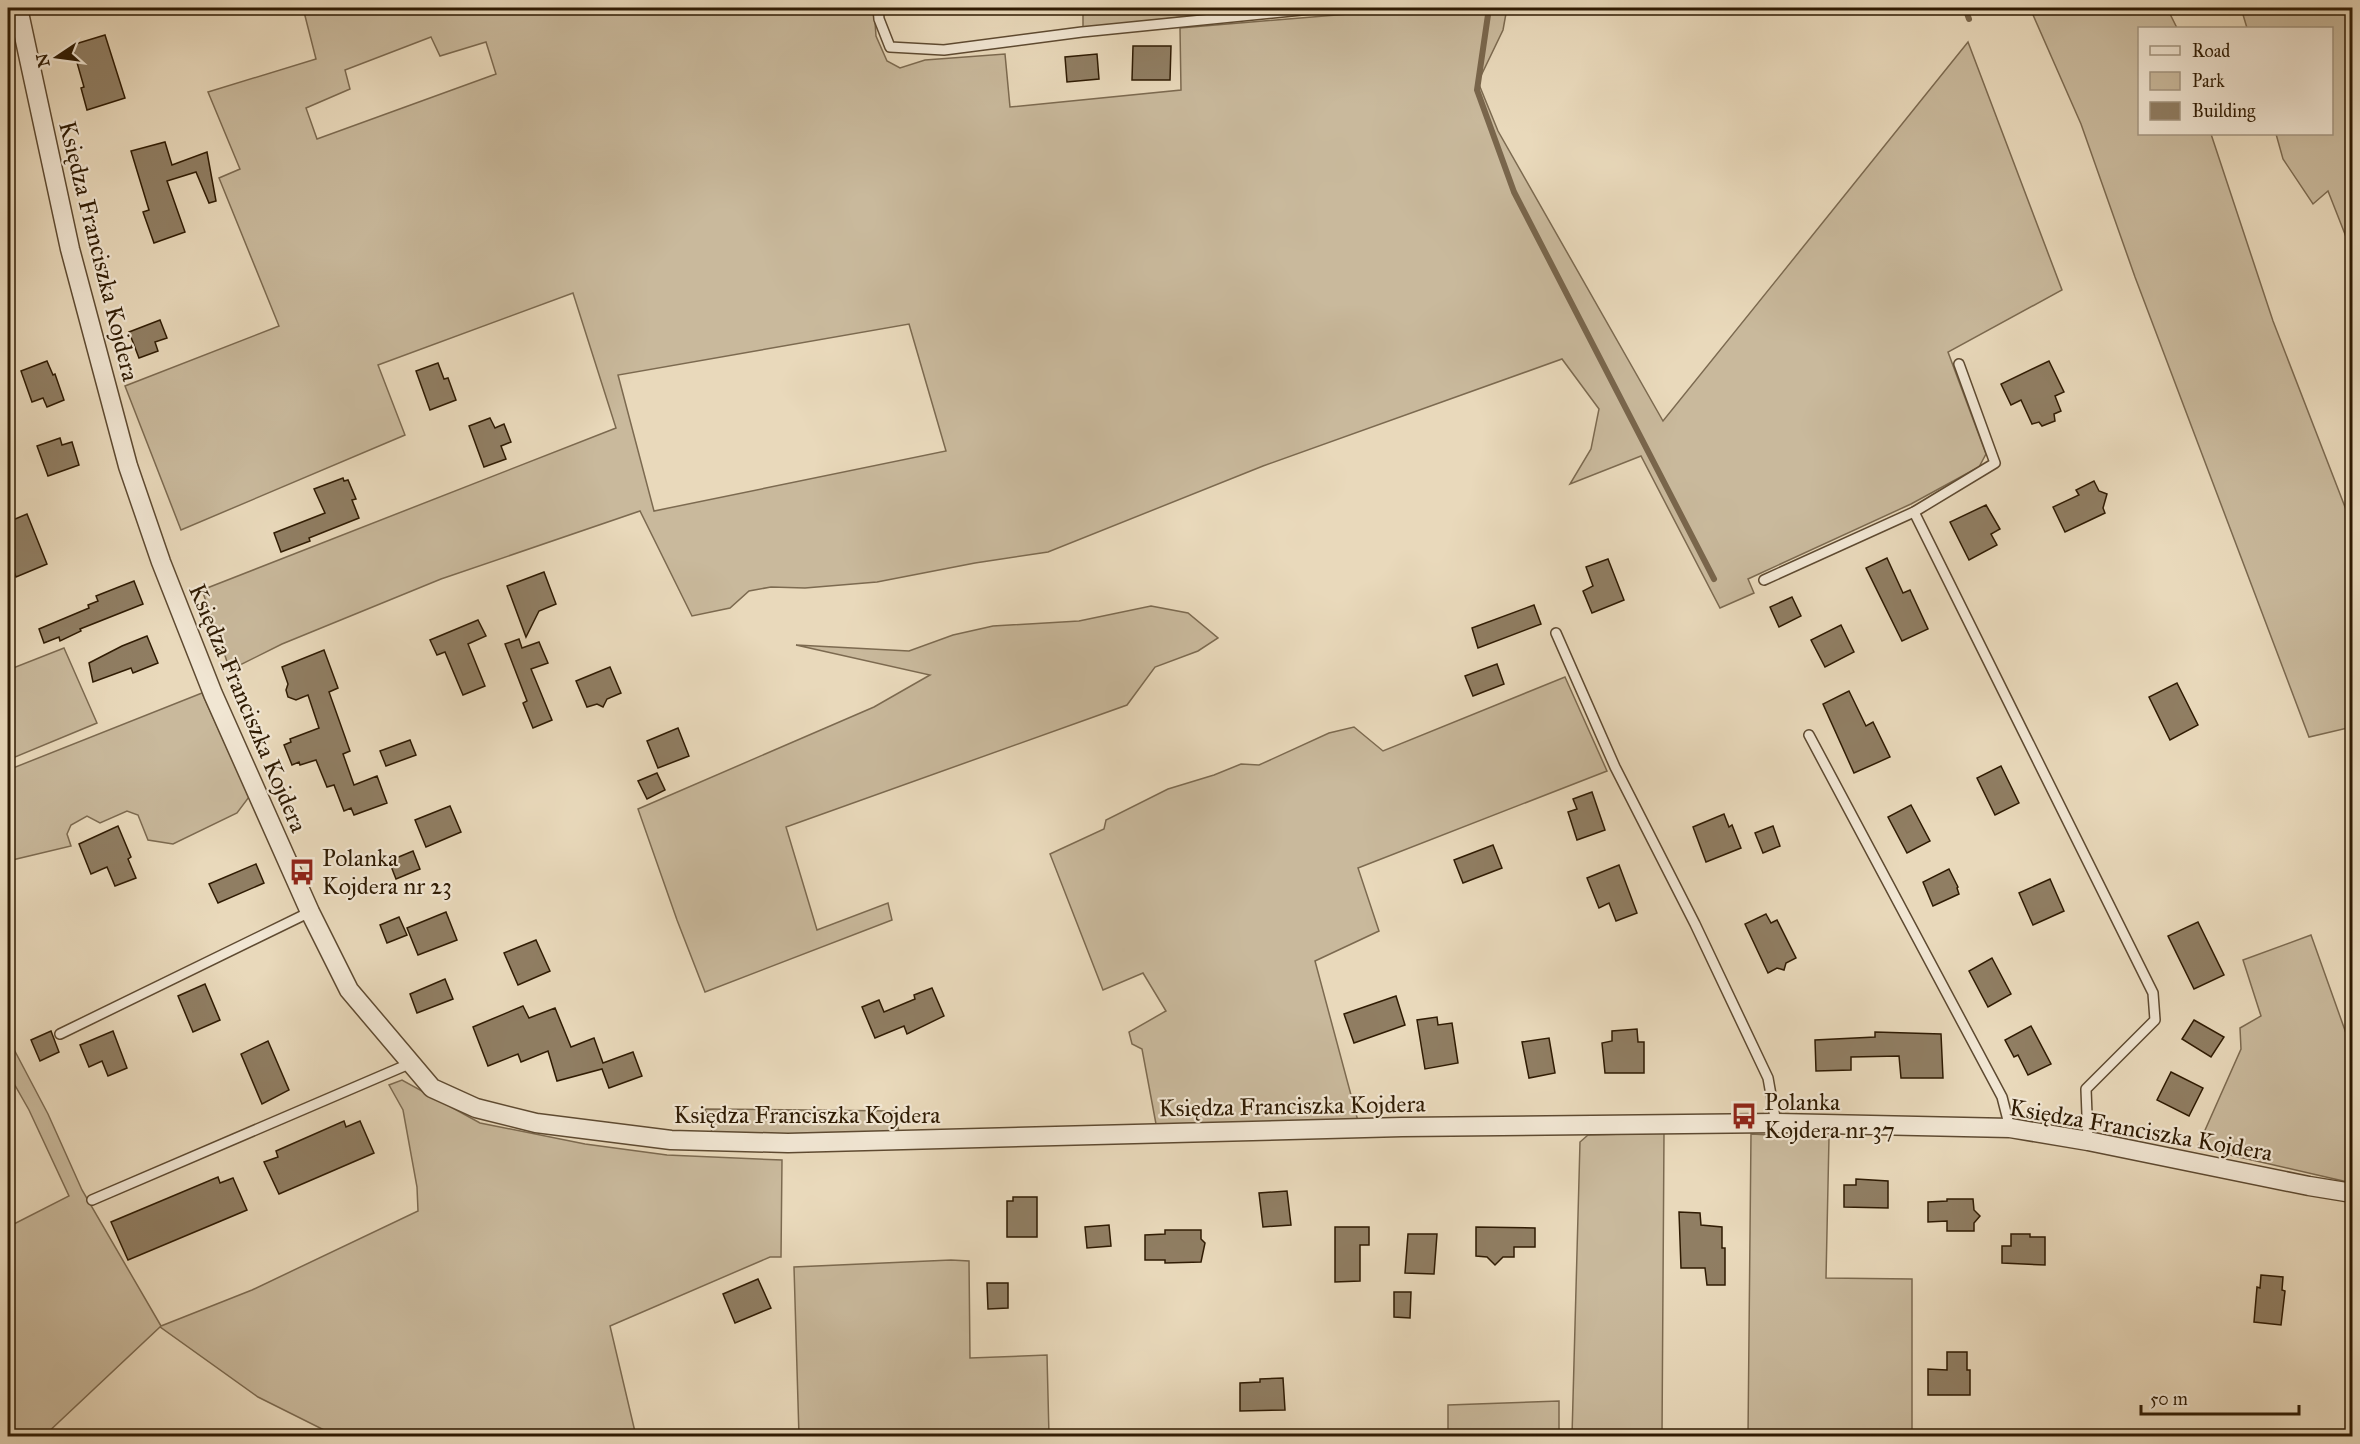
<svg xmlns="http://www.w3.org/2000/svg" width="2360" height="1444" viewBox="0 0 2360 1444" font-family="'IM FELL Great Primer',serif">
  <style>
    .green { fill: #c9b99c; stroke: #7c6a50; stroke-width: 1.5; fill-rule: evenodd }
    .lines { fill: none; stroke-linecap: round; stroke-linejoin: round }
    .stream { stroke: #79664c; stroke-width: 6 }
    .building { fill: #907e63; stroke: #2f1b03; stroke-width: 1.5 }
    .service-casing { stroke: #5e4a31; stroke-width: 12 }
    .minor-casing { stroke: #5e4a31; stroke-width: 21 }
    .service { stroke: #f1e6d3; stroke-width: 9 }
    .minor { stroke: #f1e6d3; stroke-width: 18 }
    .labels { text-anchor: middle; stroke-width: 4.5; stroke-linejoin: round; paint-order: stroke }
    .street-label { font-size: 24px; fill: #2f1b03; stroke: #f1e6d3 }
    .poi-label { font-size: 24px; fill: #2f1b03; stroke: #f1e6d3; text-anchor: start }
  </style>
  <rect width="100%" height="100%" fill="#e9d9bb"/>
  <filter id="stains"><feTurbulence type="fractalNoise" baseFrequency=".00333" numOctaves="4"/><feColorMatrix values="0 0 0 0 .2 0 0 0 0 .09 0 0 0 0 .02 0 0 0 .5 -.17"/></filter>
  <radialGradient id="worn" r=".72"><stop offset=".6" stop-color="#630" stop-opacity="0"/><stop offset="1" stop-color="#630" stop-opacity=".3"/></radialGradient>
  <g class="green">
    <path d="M303,8h571l2,28 11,25 13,7 25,-8 80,-6 5,53 171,-17 -1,-62 241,-20h86l-4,22 -25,52 20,49 165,290 305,-379 94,248 -114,62 38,102 -7,13 -68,37 -163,75 6,14 -34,15 -79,-152 -71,28 21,-35 8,-40 -37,-50 -299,107 -215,86 -73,11 -98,19 -72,6 -34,-1 -22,4 -19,17 -38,8 -52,-105 -199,68 -159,65 -52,26 -28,-80 414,-162 -43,-135 -195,72 27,70 -224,95 -56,-144 154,-60 -60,-148 21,-9 -32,-77 108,-33zM431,37l9,19 46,-14 10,32 -179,65 -11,-31 44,-19 -5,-19zM909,324l37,127 -292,60 -36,-136z"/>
    <path d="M1083,8h117v7l-117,13z"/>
    <path d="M2030,8h137l10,20h-37v106h71l62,187 79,204v202l-43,10 -174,-460 -54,-153z"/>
    <path d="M2241,8h111v244l-24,-61 -15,13 -30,-45 -7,-25h56v-106h-85z"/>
    <path d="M1151,606l37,7 30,25 -20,13 -43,16 -28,38 -341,122 31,103 71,-27 4,17 -187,72 -28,-72 -39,-111 236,-102 56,-32 -134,-30 113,6 44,-16 40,-9 86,-5z"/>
    <path d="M64,648l33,75 -89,37v-90z"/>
    <path d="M1565,677l42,94 -249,97 21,63 -64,30 43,160 -202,3 -14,-75 -10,-5 -3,-12 37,-21 -23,-38 -40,17 -53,-136 54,-25 2,-9 62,-31 46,-14 27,-11 18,1 70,-32 25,-6 29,24z"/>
    <path d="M202,693l47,104 -12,16 -64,31 -25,-4 -10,-25 -11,-4 -27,12 -13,-7 -16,9 -4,9 4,12 -63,15v-91z"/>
    <path d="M2311,935l41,115v133l-122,-28 -32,-9 43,-97 -1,-21 21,-12 -18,-56z"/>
    <path d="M8,1038l40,76 34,76 79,136 91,-36 166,-79 -1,-24 -14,-77 -14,-25 13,-5 78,43 105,21 82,11 115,5 -1,97h-11l-160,69 26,110h-265l-47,-6 -66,-33 -98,-70 -116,109h-36v-209l61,-31 -40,-86 -21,-37z"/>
    <path d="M705,1109l190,2 4,21 -186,3z"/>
    <path d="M1664,1133l-2,303h-90l8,-294 8,-7z"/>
    <path d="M1751,1134l78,4 -3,140 86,1v157h-164z"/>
    <path d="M951,1260l18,1 1,97 77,-3 2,81h-250l-5,-169z"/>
    <path d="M1559,1401v35h-111v-31z"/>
  </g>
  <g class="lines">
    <g class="stream">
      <path d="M1489,8l-12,82 37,102 200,387"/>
      <path d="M1965,8l4,11"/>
    </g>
  </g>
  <g class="building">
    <path d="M105,35l20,63 -38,12 -6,-22 3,-1 -12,-42z"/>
    <path d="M1133,46h38l-1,34h-38z"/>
    <path d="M1097,54l2,25 -32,3 -2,-25z"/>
    <path d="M165,142l7,23 35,-13 9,49 -7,2 -13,-31 -29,9 18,51 -31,11 -11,-31 6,-2 -18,-59z"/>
    <path d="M160,320l7,18 -12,4 3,9 -19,7 -10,-26z"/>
    <path d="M47,361l6,14 2,-1 9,26 -17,7 -4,-9 -11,4 -11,-31z"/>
    <path d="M2049,361l15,31 -9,4 6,15 -7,3 1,7 -13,5 -3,-4 -7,2 -11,-24 -10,5 -10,-21z"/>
    <path d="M438,363l6,16 4,-1 8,22 -26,10 -14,-39z"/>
    <path d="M490,418l5,10 9,-4 7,18 -10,4 5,13 -22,8 -15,-41z"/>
    <path d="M60,438l2,7 10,-3 7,23 -31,11 -11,-30z"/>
    <path d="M343,478l1,3 4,-1 8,19 -4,1 7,18 -50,20 1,3 -29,11 -7,-19 51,-20 -11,-24z"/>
    <path d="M2094,481l5,10 8,3 -4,14 2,5 -40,19 -12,-25 26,-12 -3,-5z"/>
    <path d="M1986,505l14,24 -9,5 6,11 -28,15 -19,-38z"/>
    <path d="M27,514l20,50 -31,13 -8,-22v-33z"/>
    <path d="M1887,558l16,35 7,-3 18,39 -26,12 -36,-73z"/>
    <path d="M1608,559l16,41 -32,13 -9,-22 10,-5 -7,-19z"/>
    <path d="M544,572l12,32 -17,7 -13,26 -19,-51z"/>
    <path d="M134,581l9,23 -63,25 1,2 -21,10 -1,-4 -15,6 -5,-14 50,-21 -1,-3 10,-4 -2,-5z"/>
    <path d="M1792,597l9,19 -22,11 -9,-20z"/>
    <path d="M1534,605l7,19 -63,24 -6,-20z"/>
    <path d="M478,620l8,16 -18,8 17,42 -22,9 -18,-43 -8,3 -7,-15z"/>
    <path d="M1841,625l13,27 -29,15 -14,-27z"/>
    <path d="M147,636l11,27 -25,10 -2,-5 -38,14 -4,-19 33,-17z"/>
    <path d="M519,639l3,9 17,-6 9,21 -17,6 21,51 -19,8 -10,-25 4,-2 -22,-57z"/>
    <path d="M324,650l14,38 -9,4 21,59 -7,3 11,31 23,-9 10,27 -33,12 -3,-7 -7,3 -10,-26 -7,2 -11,-27 -16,5 -1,-3 -7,3 -8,-20 7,-3 -1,-3 29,-11 -11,-33 -12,5 -8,-3 -2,-7 2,-6 -6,-17z"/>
    <path d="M1497,664l7,20 -31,12 -8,-20z"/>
    <path d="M610,667l11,26 -14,6 -4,8 -6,-3 -10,3 -11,-26z"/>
    <path d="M2177,683l21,42 -28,15 -21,-43z"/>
    <path d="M1849,691l17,35 7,-4 17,35 -36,16 -31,-69z"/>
    <path d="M678,728l11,28 -31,12 -11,-27z"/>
    <path d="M410,740l6,15 -30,11 -6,-15z"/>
    <path d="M2001,766l18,37 -24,12 -18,-37z"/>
    <path d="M657,773l8,17 -18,9 -9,-18z"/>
    <path d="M1592,792l13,38 -28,10 -9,-28 9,-3 -4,-10z"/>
    <path d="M1911,805l19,36 -23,12 -19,-36z"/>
    <path d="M450,806l11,26 -35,15 -11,-27z"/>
    <path d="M1724,814l5,13 3,-2 9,23 -35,14 -13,-35z"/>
    <path d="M118,826l13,31 -3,2 8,19 -21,8 -8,-19 -16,7 -12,-30z"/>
    <path d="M1773,826l7,20 -17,7 -8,-20z"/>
    <path d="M1493,845l9,23 -39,15 -9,-23z"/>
    <path d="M413,851l7,18 -24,10 -7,-18z"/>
    <path d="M256,864l8,19 -46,20 -9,-19z"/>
    <path d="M1619,865l18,48 -21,8 -7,-18 -10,5 -12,-30z"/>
    <path d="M1949,869l9,18 -1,1 2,6 -26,12 -10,-24z"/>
    <path d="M2050,879l14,32 -31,14 -14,-32z"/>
    <path d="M446,912l11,28 -39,15 -11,-27z"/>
    <path d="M1766,914l5,9 6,-3 19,38 -10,5 -2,7 -7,-2 -9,5 -23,-49z"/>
    <path d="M399,917l8,18 -20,8 -7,-18z"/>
    <path d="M2198,922l26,53 -30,14 -26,-53z"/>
    <path d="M536,940l14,31 -32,14 -14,-32z"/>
    <path d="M1992,958l19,36 -23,13 -19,-36z"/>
    <path d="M445,979l8,20 -36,14 -7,-19z"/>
    <path d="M205,984l15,36 -27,12 -15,-36z"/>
    <path d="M932,988l12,28 -37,18 -3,-8 -29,12 -13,-31 17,-7 5,12 31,-13 -1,-4z"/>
    <path d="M1396,996l9,29 -51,18 -10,-29z"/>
    <path d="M523,1006l6,12 26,-10 16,39 23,-9 9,25 30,-11 9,24 -33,12 -7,-19 -45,12 -9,-30 -27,11 -3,-8 -30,12 -15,-39z"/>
    <path d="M1437,1017l1,8 14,-2 6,40 -33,6 -8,-49z"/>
    <path d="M2194,1020l30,17 -13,20 -29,-18z"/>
    <path d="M2031,1026l20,38 -23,11 -10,-20 -4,2 -9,-17z"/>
    <path d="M1637,1029l1,13h6v31h-39l-3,-30 10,-2v-10z"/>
    <path d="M51,1031l8,21 -19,9 -9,-21z"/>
    <path d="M113,1031l14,37 -19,8 -6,-15 -13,6 -9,-22z"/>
    <path d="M1875,1032l66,2 2,44h-42l-2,-22 -48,1v13l-35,1 -1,-31 60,-3z"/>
    <path d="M1549,1038l6,35 -26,5 -7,-36z"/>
    <path d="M268,1041l21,49 -27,14 -21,-50z"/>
    <path d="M2171,1072l32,16 -14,28 -32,-16z"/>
    <path d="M344,1121l2,6 14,-6 14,32 -95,41 -15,-32 14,-5 -2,-6z"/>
    <path d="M218,1177l2,6 13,-5 14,32 -119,50 -17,-38z"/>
    <path d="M1856,1179l32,2v27l-44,-1v-22h12z"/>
    <path d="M1287,1191l4,34 -28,2 -4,-34z"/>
    <path d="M1013,1197h24v40h-30v-36h6z"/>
    <path d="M1947,1199h26l1,11 6,6 -6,7v8h-27v-10l-19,1v-20l19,-1z"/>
    <path d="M1679,1212l21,1 1,12 21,2v21h3v37h-18l-2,-17h-24z"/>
    <path d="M1109,1225l2,21 -24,2 -2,-21z"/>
    <path d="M1335,1227h34v18h-9v36l-25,1z"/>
    <path d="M1476,1227l59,1v19h-21v10h-11l-8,8 -8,-8 -11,-1z"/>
    <path d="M1165,1230h36v9l4,4 -4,19 -36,1v-3h-20v-25l20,-1z"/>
    <path d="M1408,1234h29l-3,40 -29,-1z"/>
    <path d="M2011,1234h19v3h15v28l-43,-2v-17h9z"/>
    <path d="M2261,1275l22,2 -1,13 3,1 -4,34 -27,-3 3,-35 3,1z"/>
    <path d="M758,1279l13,29 -36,15 -12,-29z"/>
    <path d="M987,1283h21v25l-20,1z"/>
    <path d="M1394,1292h17l-1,26 -16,-1z"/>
    <path d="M1947,1352h20v18h3v25h-42v-26l19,1z"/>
    <path d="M1283,1378l2,32 -45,1v-28l20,-1v-3z"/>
  </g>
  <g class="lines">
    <g class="service-casing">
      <g id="service">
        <path d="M878,8l1,11 11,28 54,3 138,-18 239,-24"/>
        <path d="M1914,512l239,481 2,27 -69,69 2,52"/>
        <path d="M1764,580l150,-68 81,-49 -36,-99"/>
        <path d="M1556,633l59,134 80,157 73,154 8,45"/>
        <path d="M1809,735l193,362 8,31"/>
        <path d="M60,1034l250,-122"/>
        <path d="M92,1200l317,-136"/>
      </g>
    </g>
    <g class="minor-casing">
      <path id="minor" d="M18,8l52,241 58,217 33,96 52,132 97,218 39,78 83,98 44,20 60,15 135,17 117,3 614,-16 374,-4 234,5 78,13 221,45 43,7"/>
    </g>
    <use href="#service" class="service"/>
    <use href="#minor" class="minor"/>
  </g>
  <defs>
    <g id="bus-bare" transform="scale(2.07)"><path d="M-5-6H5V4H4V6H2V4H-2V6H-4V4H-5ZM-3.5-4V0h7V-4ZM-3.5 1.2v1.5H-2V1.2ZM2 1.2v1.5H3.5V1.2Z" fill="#8f2418" stroke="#f1e6d3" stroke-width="2.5" paint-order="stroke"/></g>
  </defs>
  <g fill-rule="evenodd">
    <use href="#bus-bare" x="302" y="872"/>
    <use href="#bus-bare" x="1744" y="1116"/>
  </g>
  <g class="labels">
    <g class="street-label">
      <text transform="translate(99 251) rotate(76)" y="8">Księdza Franciszka Kojdera</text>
      <text transform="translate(248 708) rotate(67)" y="8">Księdza Franciszka Kojdera</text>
      <text transform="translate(1292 1106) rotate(-1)" y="8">Księdza Franciszka Kojdera</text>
      <text x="807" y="1123">Księdza Franciszka Kojdera</text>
      <text transform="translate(2141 1130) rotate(10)" y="8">Księdza Franciszka Kojdera</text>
    </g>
    <g class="poi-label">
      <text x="322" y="866">Polanka<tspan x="322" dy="28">Kojdera nr 23</tspan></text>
      <text x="1764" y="1110">Polanka<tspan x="1764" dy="28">Kojdera nr 37</tspan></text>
    </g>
  </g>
  <rect width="2360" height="1444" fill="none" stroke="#e9d9bb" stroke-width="30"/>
  <rect x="9" y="9" width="2342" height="1426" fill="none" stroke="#2f1b03" stroke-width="3"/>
  <rect x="15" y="15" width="2330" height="1414" fill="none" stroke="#2f1b03" stroke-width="1.5"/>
  <rect x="2138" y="27" width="195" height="108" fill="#f1e6d3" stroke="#a39580" stroke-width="1.5"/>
  <rect x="2150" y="46" width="30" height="9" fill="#f1e6d3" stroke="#a39580" stroke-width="1.5"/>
  <text x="2192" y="57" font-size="18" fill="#2f1b03">Road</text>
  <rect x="2150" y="72" width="30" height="18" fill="#c9b99c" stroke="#a39580" stroke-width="1.5"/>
  <text x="2192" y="87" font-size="18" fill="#2f1b03">Park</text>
  <rect x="2150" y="102" width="30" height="18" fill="#907e63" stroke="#a39580" stroke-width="1.5"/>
  <text x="2192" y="117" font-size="18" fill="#2f1b03">Building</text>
  <g transform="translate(57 57) rotate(257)" stroke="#f1e6d3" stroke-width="4.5" paint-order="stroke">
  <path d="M0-4.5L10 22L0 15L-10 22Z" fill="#2f1b03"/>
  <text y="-9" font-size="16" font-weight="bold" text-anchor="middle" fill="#2f1b03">N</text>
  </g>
  <path d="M2141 1405v9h158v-9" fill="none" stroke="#2f1b03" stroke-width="3"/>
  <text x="2150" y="1405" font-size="18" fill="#2f1b03" stroke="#f1e6d3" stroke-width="4.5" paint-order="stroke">50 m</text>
  <rect width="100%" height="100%" filter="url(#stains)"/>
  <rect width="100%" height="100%" fill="url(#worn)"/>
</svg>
